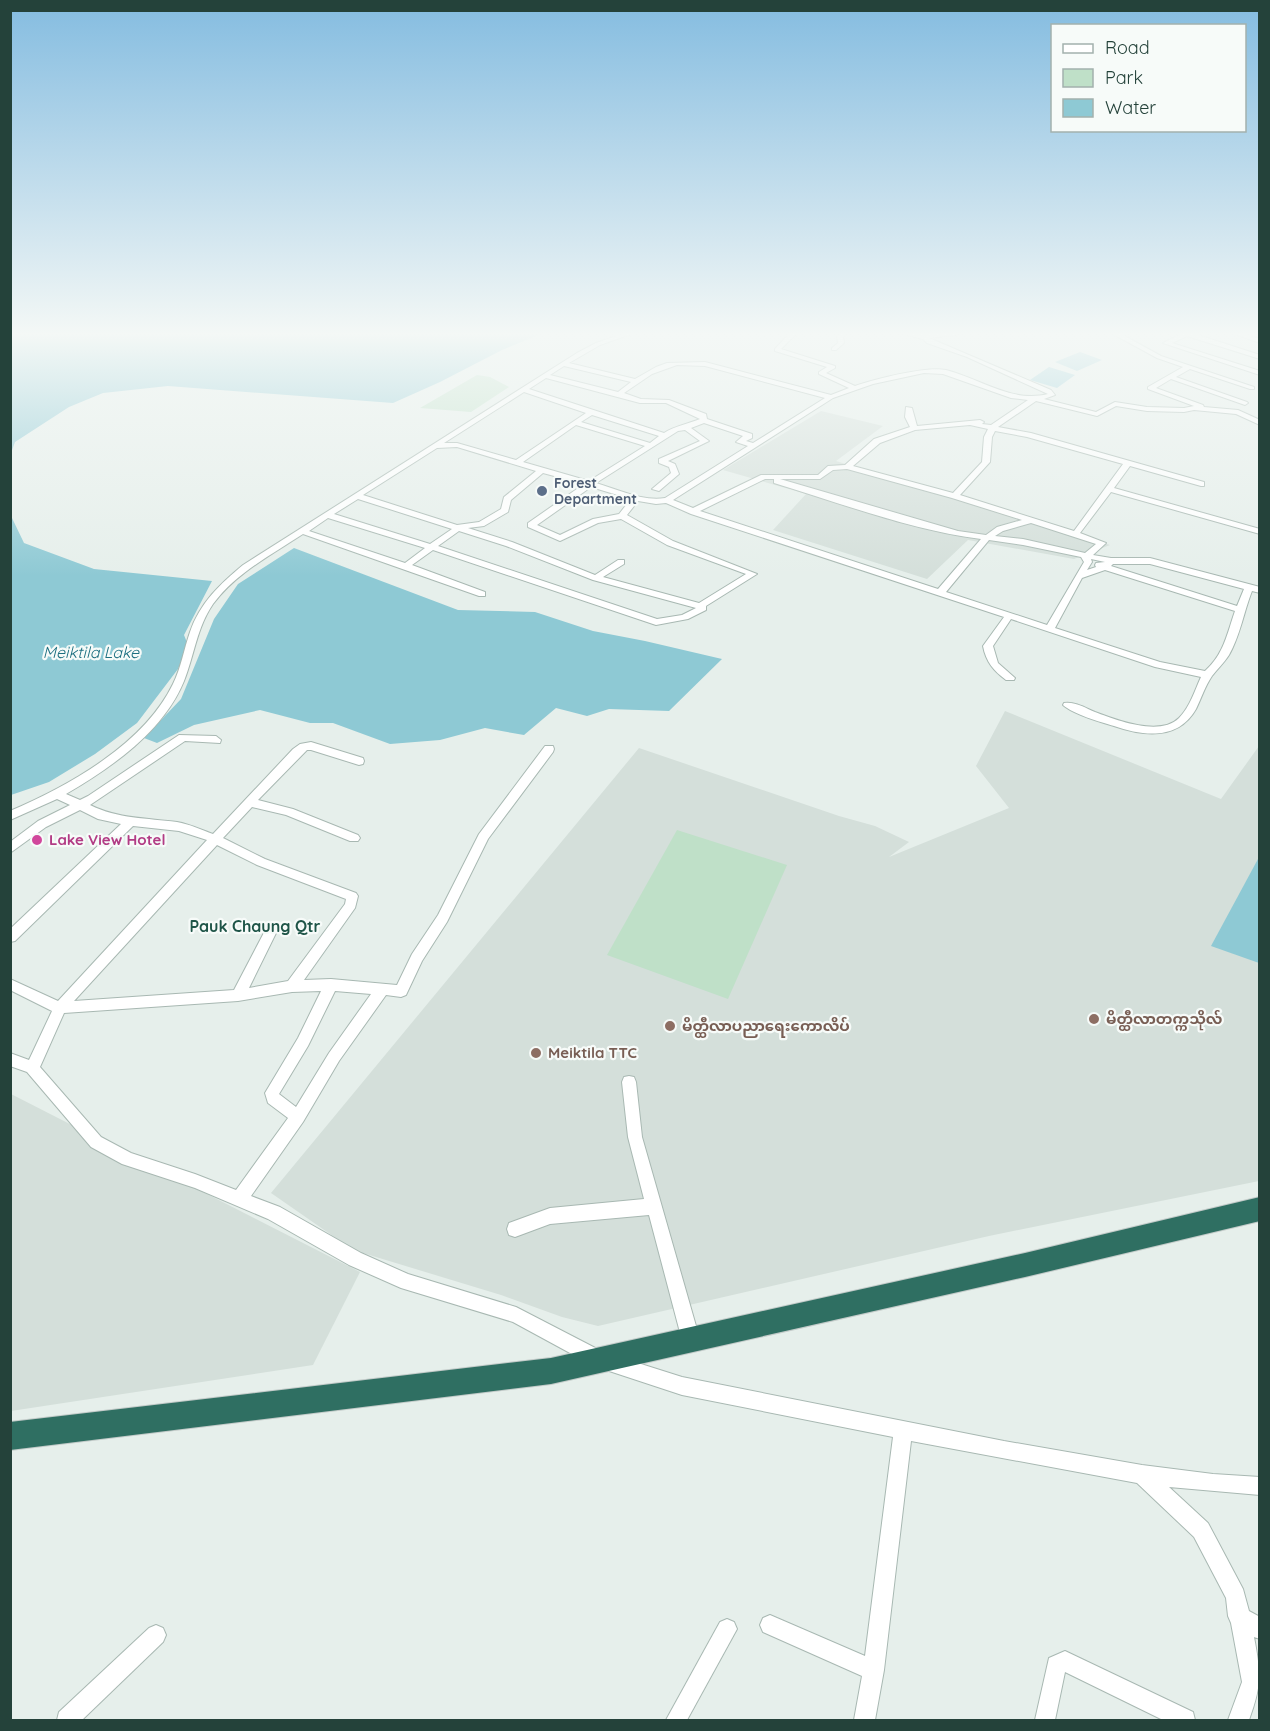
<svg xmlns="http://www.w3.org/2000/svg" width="1270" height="1731" viewBox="0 0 1270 1731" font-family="Quicksand,'Noto Sans Myanmar',sans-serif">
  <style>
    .built { fill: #d4dfda }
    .green { fill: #bfe0c8 }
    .water { fill: #8ec9d4 }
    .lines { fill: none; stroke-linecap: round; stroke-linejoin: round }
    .minor-casing { stroke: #a8b8b2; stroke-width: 2 }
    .highway-casing { stroke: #c2cac8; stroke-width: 2 }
    .minor { fill: #fff; fill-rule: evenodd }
    .highway { fill: #2f6f62; fill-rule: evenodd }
    .service-dot { fill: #5c6f8a; stroke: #f7fbf9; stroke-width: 2 }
    .hotel-dot { fill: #d1479c; stroke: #f7fbf9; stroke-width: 2 }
    .education-dot { fill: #8d6e63; stroke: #f7fbf9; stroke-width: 2 }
    .labels { text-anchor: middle; stroke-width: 4.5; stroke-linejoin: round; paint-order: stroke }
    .far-service-label { font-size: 14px; font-weight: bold; fill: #4e5e75; stroke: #f7fbf9; text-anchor: start }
    .hotel-label { font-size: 15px; font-weight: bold; fill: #b23c85; stroke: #f7fbf9; text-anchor: start }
    .education-label { font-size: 15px; font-weight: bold; fill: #785e54; stroke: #f7fbf9; text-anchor: start }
    .water-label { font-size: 16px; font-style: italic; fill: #1c6f80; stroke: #f7fbf9 }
    .neighbourhood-label { font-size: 16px; font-weight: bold; fill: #1f5548; stroke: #f7fbf9 }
  </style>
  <rect width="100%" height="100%" fill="#e6efeb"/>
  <g class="built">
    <path d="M821,411l62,15 -47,35 274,84 -36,14 -106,-19 -41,39 -154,-49 33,-36 -83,-24z"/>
    <path d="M1005,711l216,88 38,-53v435l-270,55 -391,90 -36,-9 -61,-22 -148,-45 -82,-57 368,-445 200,68 36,10 34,16 -20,15 120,-49 -33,-42z"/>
    <path d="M11,1094l349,178 -47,93 -302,46z"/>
  </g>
  <g class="green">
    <path d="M477,375l13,2 19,10 -38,25 -51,-4z"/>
    <path d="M677,830l110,35 -59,134 -121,-44z"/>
  </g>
  <g class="water">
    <path d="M11,334h530l-39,16 -62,32 -47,21 -225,-17 -65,7 -34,14 -54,35 -4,11z"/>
    <path d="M1080,352l22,8 -25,11 -22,-9z"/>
    <path d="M1049,367l26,8 -18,13 -27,-8z"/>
    <path d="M10,504l2,14 12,25 70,26 118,12 -28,54 4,10 -10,24 -41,54 -42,31 -46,28 -38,13z"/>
    <path d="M294,548l164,62 77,2 58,19 52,10 77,18 -53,52 -60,-2 -22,7 -31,-8 -32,27 -39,-7 -45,12 -50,4 -57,-21h-23l-50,-13 -66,15 -37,18 -13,-5 37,-39 33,-80 24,-35z"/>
    <path d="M1258,859l2,1 -1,103 -48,-17z"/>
  </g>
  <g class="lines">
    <g class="minor-casing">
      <g id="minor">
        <path d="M622,334h9l-31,11 -31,18 66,16 21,-12 11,-4 38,-1 126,33 18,-7 -30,-14v-2l8,-5 -52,-16v-2l14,-15h7l-15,15 54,17v2l-9,5 29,13c20,-7 71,-20 91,-16 35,9 65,33 102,24l-81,-37 -40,-14 -4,-4 -20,-5h59l-33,4 122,52 4,5 -11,4 52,13 19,-10 32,5 37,1 10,-2 -46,-17v-2l35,-20 -26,-9 -44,-24h8l40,22 93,31v2h-4l-60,-20 -14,8 71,25 1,1 -3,2 -74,-26 -15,9 47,17 1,2 34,3 22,10v5l-24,-11 -42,-4 -10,2 -37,-1 -31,-5 -19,10 -61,-15 -38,26 33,6 173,49v4h-3l-71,-20 -16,22 146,41v5l-149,-42 -31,41 26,10 -13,12 18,3h39l110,29v6l-8,-2c-8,20 -12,45 -23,64 -5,8 -12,14 -17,21 -7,10 -11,23 -16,33 -18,32 -53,27 -82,17 -14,-4 -41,-12 -51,-21l1,-2c10,-2 22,5 31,9 21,8 65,25 84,6 11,-11 16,-28 22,-41l-46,-10 -144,-48 -18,27 5,17 17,15 -1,2h-8c-12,-9 -20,-18 -23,-34l21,-29 -313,-103 -25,-11 -10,1 -18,-3 -11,14 46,26 84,33 -51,32v4l-18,9 -32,6 -223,-75 -21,15 73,27v4h-6l-176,-62c-32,21 -67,39 -90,70 -16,23 -19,52 -29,77 -21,51 -72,86 -118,113l14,6 8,-4 91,-61 37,1 5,4 -1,3 -35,-2 -95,64c28,14 57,13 87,17 12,2 25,8 36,12l80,-85 7,-5 11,-2 52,16 1,3 -1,3 -4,1 -48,-15h-4l-49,50 35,9 65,26 2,3 -2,3h-8l-64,-26 -34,-8 -29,31 42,21 91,34 2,3 -3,12 -51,72 27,-1 66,6 15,-31 26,-39 41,-81 66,-88h8l1,3 -1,3 -65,87 -41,83 -25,39 -16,34 -5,2 -15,-2 -47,66 -36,61 -52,74 29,11 81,46 47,21 108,33 87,45 79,25 322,64 138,24 71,9 47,3v18l-91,-8 39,36 35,66 6,22 11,6v22l-6,-2c7,37 8,47 -5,83h-21l14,-38 -11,-59 -3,-7 -2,-18 -32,-61 -57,-54 -226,-42 -27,229 -9,50h-21l8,-44 -99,-44 -3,-7 3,-7 7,-3 95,41 28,-219 -211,-42 -88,-29 -81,-44 -112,-34 -52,-23 -81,-46 -73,-31 -73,-24 -31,-17 -64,-75 -17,-6v-13l19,7 23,-49 -42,-21v-11l48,22 149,-161 -28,-9 -46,-5 -118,115 -5,1v-13l111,-105 -23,-5 -18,-9 -34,17 -36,26v-11l28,-21 32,-16 -13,-6 -47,21v-9c59,-25 134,-67 163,-127 8,-16 11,-35 17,-52 10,-29 30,-48 53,-67l334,-212 19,-10zM677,365l28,1 120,32 -72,45 -7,-2 6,-3v-4l-45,-15 -1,-5 -37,-14 -28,-1 -17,-6 28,-19zM564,366l67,16 -13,10 -68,-17zM924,373l19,1 68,24 17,2 -37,25 -9,-1 2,-2 -4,-2 -63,6 -5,-18 -6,-1 -1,10 5,10 -36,12 -29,26 -17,1 -10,9h-57l-68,33 -20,-8 160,-102 40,-14zM546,378l94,25h26l34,16c-12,5 -25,7 -36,14l-135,-44zM524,392l62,21 -70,47 -59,-17h-13zM592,415l67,21 -9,7 -69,-21zM704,423l39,13 -7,6 12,4 -83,52c-22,4 -48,-9 -69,-15l82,-52 7,-1 15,11 -41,18v4l10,4 2,6 -19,16 7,2 20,-17 -4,-10 -7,-3 41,-20 -18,-13zM576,425l69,21 -56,35 -66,-19zM970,425l18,4 -4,8 -2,25 -29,31 -100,-27 27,-23 35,-13zM995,431l32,6 96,27 -49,67 -114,-36 30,-33 2,-25zM457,447l79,24 -32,26 -3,12 -22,13 -22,3 -94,-30 74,-47zM847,469l105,29 70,22 -25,7 -11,8 -28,-4 -178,-52h40l13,-9zM543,473l41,11 -56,39v4l32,14 38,-18 23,-4 46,26 79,29 -47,29 -96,-26 21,-13v-4h-6l-23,15 -83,-33 -44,-14 16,-2 24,-14 3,-12zM765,479h9v4c66,20 140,48 207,56l-43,50 -238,-78zM591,487l40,12 -12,15 -26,5 -33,16 -23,-10zM358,499l94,30 -22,15 -96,-30zM328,518l97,30 -20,15 -96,-32zM1031,523l65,21 -11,9 -62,-14 -28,-3 8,-5zM459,531l47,15 87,34 103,28 -14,7 -25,4 -219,-73zM989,540l34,5 58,12 3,5 -37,63 -101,-33zM1091,559l14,3 -9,1 -1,2 1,2 -9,3 5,-8zM1113,564h37l94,25 -7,17 -126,-40zM1105,570l130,41c-8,23 -11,43 -30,60l-45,-9 -105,-34 27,-50zM217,845l40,20 89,34 -1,5 -57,77 -39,7 29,-59 -2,-4h-8l-34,65 -160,11zM321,991l-23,47 -33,55 3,10 20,15 -52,72 -41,-16 -64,-21 -30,-16 -61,-70 24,-54 174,-12 54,-9zM335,991l36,3 -42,59 -33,54 -17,-13 29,-48z"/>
        <path d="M839,334h7l-3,3 1,6 -8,7h-4v-2l6,-5 -1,-6z"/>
        <path d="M1181,334h14l65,21v4l-73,-23 -15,7 88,28v4l-97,-32z"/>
        <path d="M1235,334h10l15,5v4z"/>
        <path d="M629,1076l5,1 2,5 6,55 58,203 -3,6 -6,3 -6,-3 -3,-6 -33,-125 -99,9 -35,13 -6,-2 -2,-6 2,-6 41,-15 94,-9 -16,-62 -6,-55 2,-5z"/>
        <path d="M727,1619l7,3 3,7 -50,91h-21l54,-98z"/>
        <path d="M156,1625l7,3 3,7 -3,7 -81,78h-25l2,-8 90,-84z"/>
        <path d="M1065,1651l128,61 2,8h-32l-98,-48 -10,48h-20l14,-62z"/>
      </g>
    </g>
    <g class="highway-casing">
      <path id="highway" d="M1260,1197v24l-235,56 -474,107 -541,66v-28l541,-64 474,-105z"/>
    </g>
    <use href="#minor" class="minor"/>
    <use href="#highway" class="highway"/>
  </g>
  <linearGradient id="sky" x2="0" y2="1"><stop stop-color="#84bce0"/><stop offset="0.58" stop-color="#f4f8f6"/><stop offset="1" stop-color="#f4f8f6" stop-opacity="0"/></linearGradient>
  <rect width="1270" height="576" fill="url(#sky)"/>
  <circle class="service-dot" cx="542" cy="491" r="6"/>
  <circle class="hotel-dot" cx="37" cy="840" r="6"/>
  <g class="education-dot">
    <circle cx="1094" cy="1019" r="6"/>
    <circle cx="670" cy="1026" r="6"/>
    <circle cx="536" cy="1053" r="6"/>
  </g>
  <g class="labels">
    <g class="far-service-label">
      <text x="554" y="488">Forest<tspan x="554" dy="16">Department</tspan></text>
    </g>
    <g class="hotel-label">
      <text x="49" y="845">Lake View Hotel</text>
    </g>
    <g class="education-label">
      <text x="1106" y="1024">မိတ္ထီလာတက္ကသိုလ်</text>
      <text x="682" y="1031">မိတ္ထီလာပညာရေးကောလိပ်</text>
      <text x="548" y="1058">Meiktila TTC</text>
    </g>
    <g class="water-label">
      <text x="91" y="658">Meiktila Lake</text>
    </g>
    <g class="neighbourhood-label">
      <text x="255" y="932">Pauk Chaung Qtr</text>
    </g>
  </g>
  <rect width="1270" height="1731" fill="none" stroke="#24423a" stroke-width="24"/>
  <rect x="1051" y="24" width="195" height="108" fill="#f7fbf9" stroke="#a3b1ad" stroke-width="1.5"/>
  <rect x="1063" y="44" width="30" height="9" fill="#ffffff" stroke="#a3b1ad" stroke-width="1.5"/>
  <text x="1105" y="54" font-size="18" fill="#24423a">Road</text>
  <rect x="1063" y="69" width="30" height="18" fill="#bfe0c8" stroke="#a3b1ad" stroke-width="1.5"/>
  <text x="1105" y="84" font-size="18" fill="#24423a">Park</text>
  <rect x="1063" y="99" width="30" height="18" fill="#8ec9d4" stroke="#a3b1ad" stroke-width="1.5"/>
  <text x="1105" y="114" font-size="18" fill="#24423a">Water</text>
</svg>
